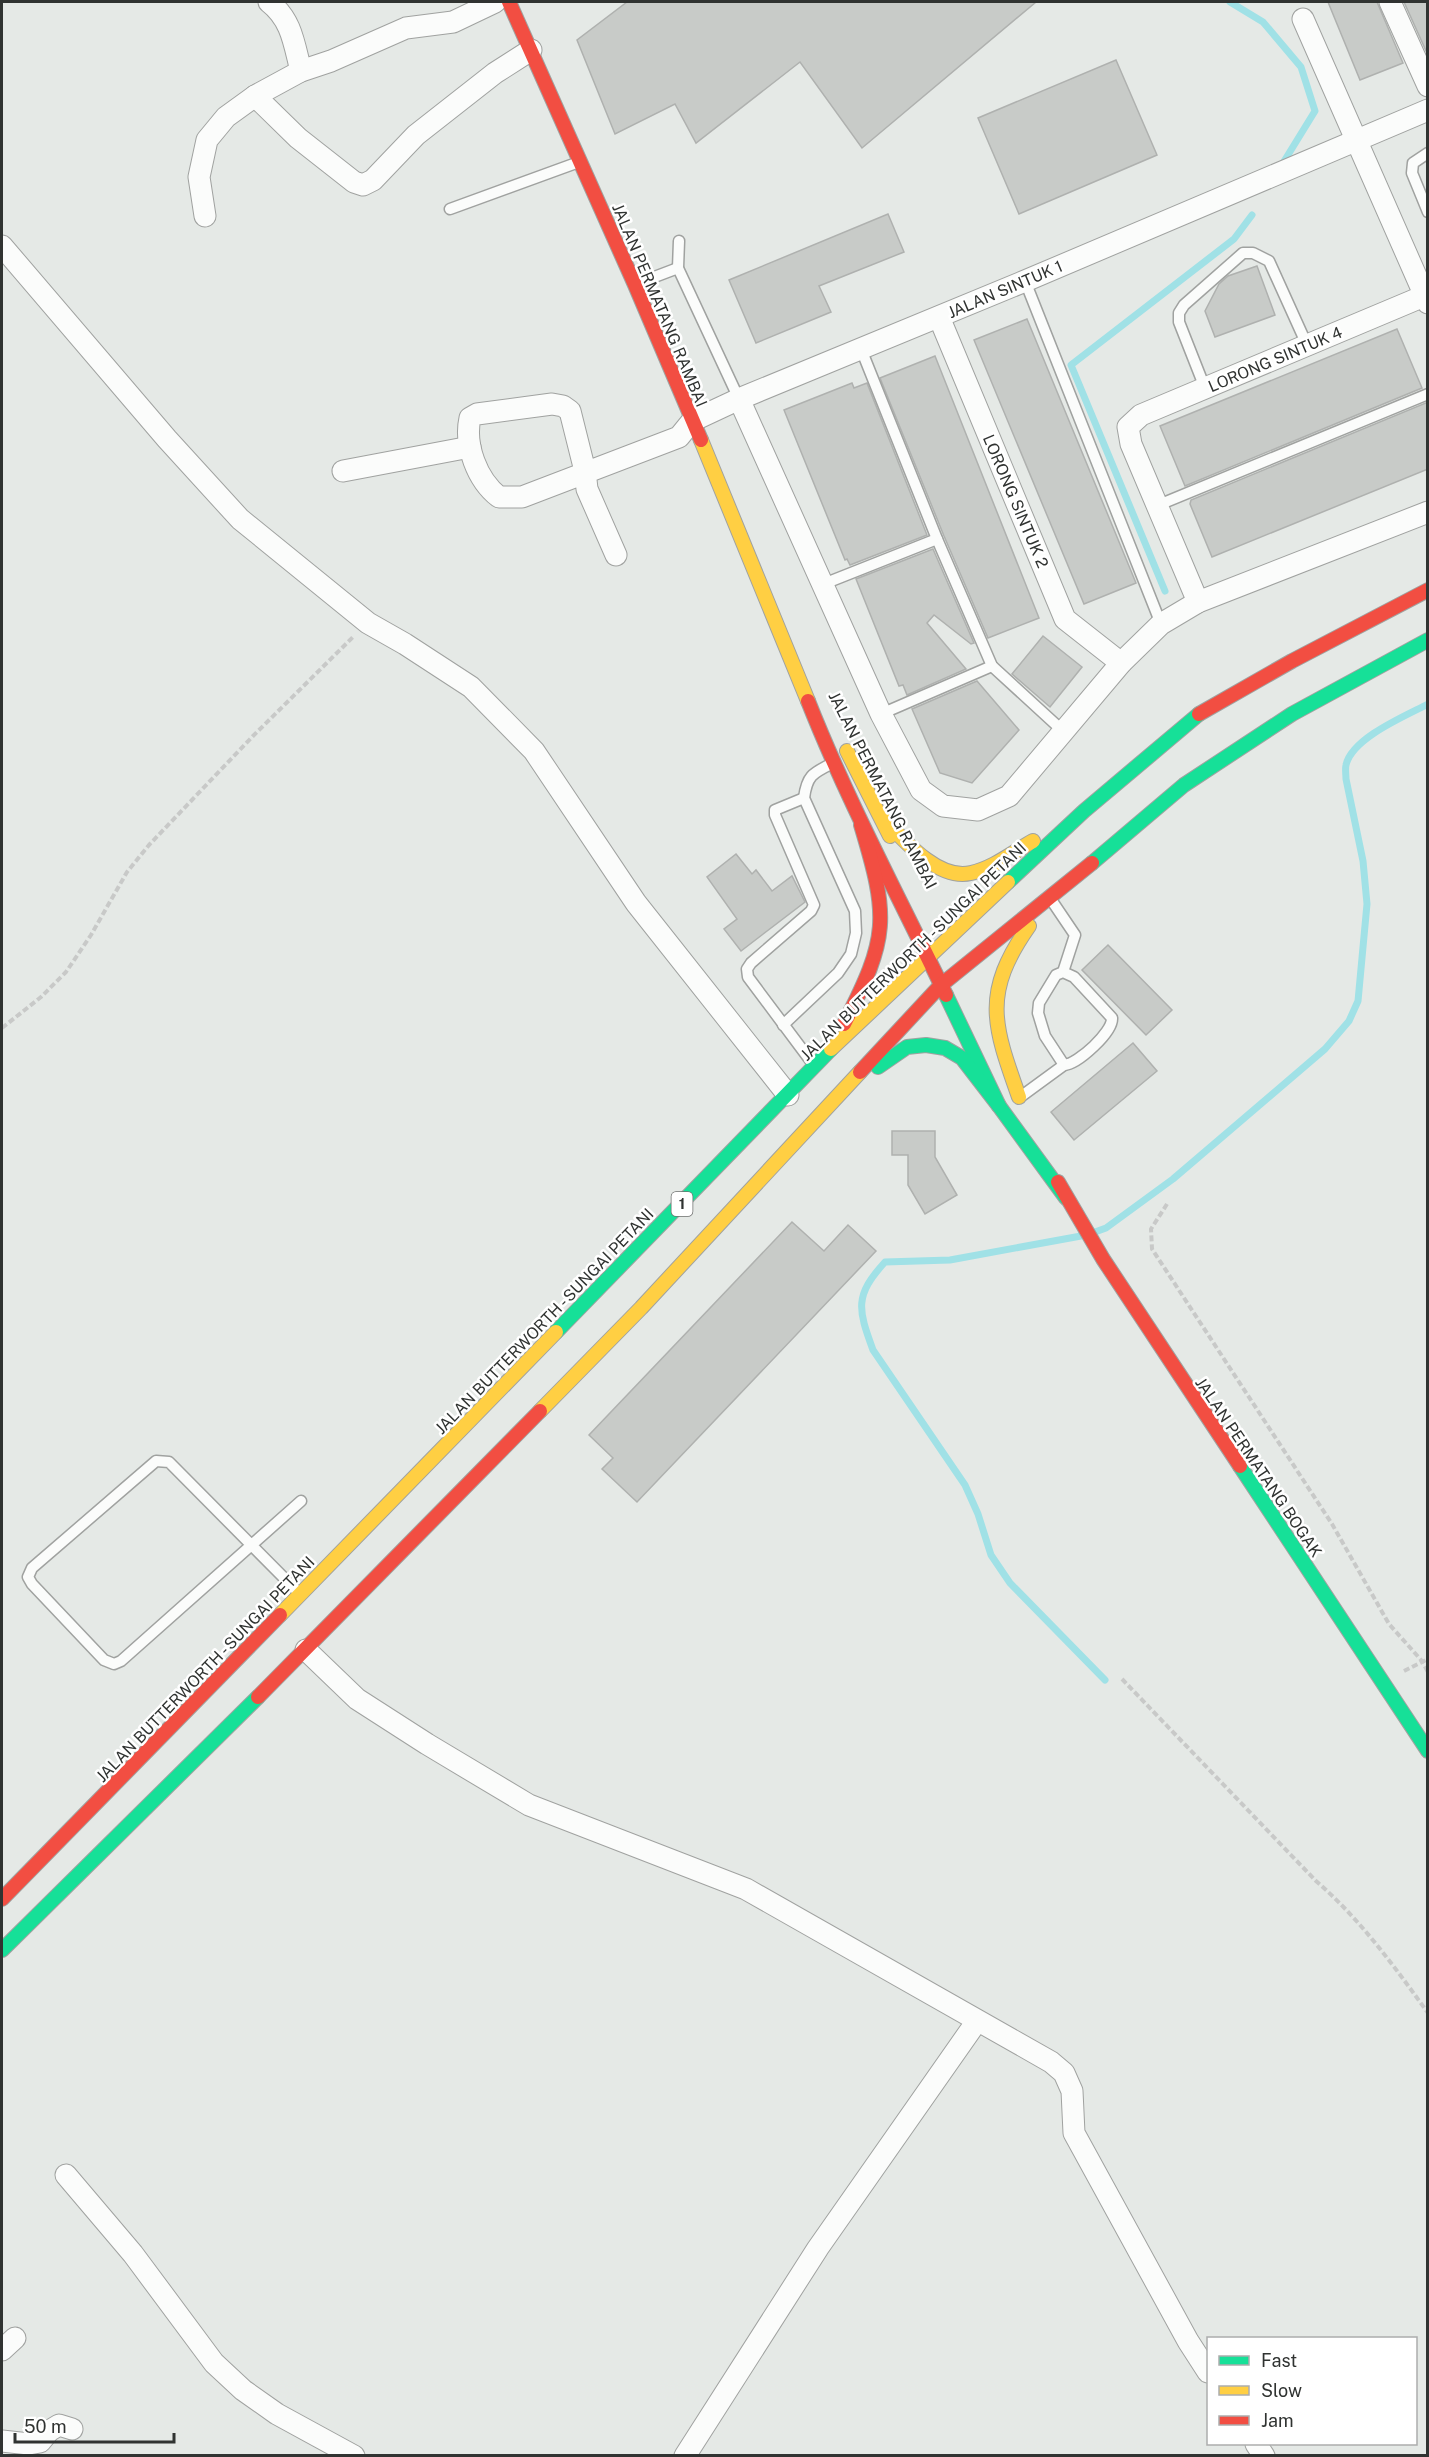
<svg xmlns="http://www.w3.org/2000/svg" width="1429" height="2457" viewBox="0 0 1429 2457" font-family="'Public Sans',sans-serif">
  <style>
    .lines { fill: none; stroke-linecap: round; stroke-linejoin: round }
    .stream { stroke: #a0e1e6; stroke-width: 7 }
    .building { fill: #c8cbc8; stroke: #afb1af; stroke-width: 1.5 }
    .lane-casing { stroke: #a0a2a0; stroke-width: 13 }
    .street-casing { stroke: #a0a2a0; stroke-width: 23 }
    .fast-casing { stroke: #a0a2a0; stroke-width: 16 }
    .slow-casing { stroke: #a0a2a0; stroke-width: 16 }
    .jam-casing { stroke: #a0a2a0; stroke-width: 16 }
    .path { stroke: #c8c9c8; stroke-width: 4; stroke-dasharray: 6 3; stroke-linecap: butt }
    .lane { stroke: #fbfcfb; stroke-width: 10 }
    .street { stroke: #fbfcfb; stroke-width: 21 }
    .fast { stroke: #16e098; stroke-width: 14 }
    .slow { stroke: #ffcf43; stroke-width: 14 }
    .jam { stroke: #f24e42; stroke-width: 14 }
    .labels { text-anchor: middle; stroke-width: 5; stroke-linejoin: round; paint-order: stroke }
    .shield { fill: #fff; stroke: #6e706f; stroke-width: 1.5 }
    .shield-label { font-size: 15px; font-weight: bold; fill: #303331 }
    .street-label { font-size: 16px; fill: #303331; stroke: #fff }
  </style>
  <rect width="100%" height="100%" fill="#e5e9e6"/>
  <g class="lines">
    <g class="stream">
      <path d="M1230,2l33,20 38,45 14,44 -32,52"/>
      <path d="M1165,591l-94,-226 163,-126 18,-24"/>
      <path d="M1095,1232l11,-4 67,-49 152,-130 24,-28 9,-20 9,-97 -4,-43 -17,-82c0,-4 -1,-10 0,-14 6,-27 59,-49 82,-61"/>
      <path d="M1081,1236l-131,24 -65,2c-31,34 -27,47 -12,88l92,135 13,29 13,41 19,28 95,97"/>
    </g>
  </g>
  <g class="building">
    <path d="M627,2h409l-174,146 -62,-86 -104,81 -21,-39 -60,30 -38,-94z"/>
    <path d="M1328,2h49l26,61 -43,17z"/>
    <path d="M1404,2h24v51h-1z"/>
    <path d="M1116,60l41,95 -138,59 -41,-96z"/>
    <path d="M888,214l16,38 -85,34 12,26 -75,31 -27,-63z"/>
    <path d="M1257,266l18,49 -60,22 -10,-26 14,-27 9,-8z"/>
    <path d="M1027,319l109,264 -52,21 -110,-264z"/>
    <path d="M1397,329l25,59 -237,98 -25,-60z"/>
    <path d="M935,356l104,262 -51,20 -44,-102 -64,-158z"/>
    <path d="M852,383l2,5 13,-5 60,152 -77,30 -3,-6 -2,1 -61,-150z"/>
    <path d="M1428,402v67l-216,88 -22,-53 1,-4z"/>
    <path d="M933,549l41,94 -3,1 -37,-29 -7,8 39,46 -59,26 -4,-10 -4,1 -43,-107z"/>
    <path d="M1043,636l39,31 -32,40 -38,-33z"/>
    <path d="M977,681l42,49 -47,53 -32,-10 -28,-64z"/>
    <path d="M736,854l16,20 4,-4 16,21 20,-15 13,26 -64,49 -17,-22 13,-10 -30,-42z"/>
    <path d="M1108,945l64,65 -26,25 -64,-65z"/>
    <path d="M1133,1043l24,28 -83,69 -23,-28z"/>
    <path d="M892,1131h43v26l22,38 -32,19 -17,-29v-30h-16z"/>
    <path d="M792,1222l32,29 24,-26 28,26 -239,251 -35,-33 11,-11 -24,-23z"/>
  </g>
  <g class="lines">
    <g class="lane-casing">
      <g id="lane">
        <path d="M1428,153l-15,10 -1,10 16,39"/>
        <path d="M450,209l129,-47"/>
        <path d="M679,241l-1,27 61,131"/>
        <path d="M1025,281l136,343"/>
        <path d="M636,284l42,-16"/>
        <path d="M861,349l76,190 55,127 72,66"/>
        <path d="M1205,388l-26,-66v-9l5,-8 59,-52h10l16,8 38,84"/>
        <path d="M1156,506l272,-112"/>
        <path d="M821,585l116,-46"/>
        <path d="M881,714l111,-48"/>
        <path d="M804,798l-29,12v5l39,90 -3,6 -60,52 -4,6 1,8 65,87"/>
        <path d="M1052,901l23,34 -12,37 11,5 38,41c1,14 -34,46 -48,47l-19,-29 -7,-23 1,-10 17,-28 7,-3"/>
        <path d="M783,1025l55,-52 13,-19 5,-21 -1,-22 -51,-113c3,-23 9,-25 29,-35"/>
        <path d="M1023,1095l41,-30"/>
        <path d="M297,1591l-128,-129 -13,-1 -124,107 -4,9 4,7 72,76 10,4 7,-3 180,-160"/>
      </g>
    </g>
    <g class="street-casing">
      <g id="street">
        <path d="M269,2c23,18 25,42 32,69"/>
        <path d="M1390,2l38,84"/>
        <path d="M1303,19l125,284"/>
        <path d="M255,96l43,42 56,44 9,3 10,-5 43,-45 79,-62 36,-23"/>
        <path d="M205,216l-6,-39 8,-37 19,-23 29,-21 46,-25 30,-10 75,-33 47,-6 42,-20"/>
        <path d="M2,246l165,193 73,80 128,104 37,21 66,43 63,64 102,152 152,192"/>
        <path d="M939,317l126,302 56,44"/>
        <path d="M739,399l142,315 40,76 22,16 35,4 31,-14 112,-133 40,-39 37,-22 230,-90"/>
        <path d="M343,471l127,-24"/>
        <path d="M616,555l-29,-66 -2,-18 -15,-60 -7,-5 -11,-2 -75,10 -7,4c-6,27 7,62 29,79h23l157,-60 13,-16 47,-22 286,-118 403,-171"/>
        <path d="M1198,602l-67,-158 -3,-17 13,-12 283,-119"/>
        <path d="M306,1650l51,49 70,45 102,61 217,84 305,173 13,11 8,18 2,42 114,208 20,31"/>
        <path d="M66,2175l67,79 81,109 29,27 34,24 77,42"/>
        <path d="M2,2350l13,-12"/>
        <path d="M2,2441l27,3 11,-2 9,-11 10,-6 13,4"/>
        <path d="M1256,2444l8,12"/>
        <path d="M685,2456l133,-208 159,-227"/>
      </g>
    </g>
    <g class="fast-casing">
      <g id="fast">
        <path d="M1092,863l92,-78 108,-71 136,-74"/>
        <path d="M1008,882l76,-71 115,-97"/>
        <path d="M946,995l53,111 67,92"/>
        <path d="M878,1067l29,-20 19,-2 19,3 17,10 37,48"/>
        <path d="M556,1332l275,-283"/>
        <path d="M1240,1466l188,285"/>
        <path d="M2,1950l256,-253"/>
      </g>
    </g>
    <g class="slow-casing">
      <g id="slow">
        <path d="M701,440l107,261"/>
        <path d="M847,751l43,85"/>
        <path d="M881,816c21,22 56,65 90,57 23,-5 42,-21 62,-32"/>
        <path d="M831,1049l177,-167"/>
        <path d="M1019,1097c-26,-73 -37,-104 10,-171"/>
        <path d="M540,1411l101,-103 219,-236"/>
        <path d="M280,1615l276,-283"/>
      </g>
    </g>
    <g class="jam-casing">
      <g id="jam">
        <path d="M509,2l126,283 66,155"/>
        <path d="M808,701c40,101 91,196 138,294"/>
        <path d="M1199,714l93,-53 136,-71"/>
        <path d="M844,1024c45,-87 45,-106 17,-199"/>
        <path d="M860,1072l81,-87 151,-122"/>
        <path d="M1058,1182l45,77 137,207"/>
        <path d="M258,1697l282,-286"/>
        <path d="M2,1899l278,-284"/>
      </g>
    </g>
    <g class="path">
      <path d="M2,1028l39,-31 25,-25 25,-37 36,-63 22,-27 104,-109 101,-100"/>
      <path d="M1167,1204l-16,25 1,20 180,275 57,100 33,37 6,11"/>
      <path d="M1404,1671l24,-12"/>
      <path d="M1122,1679l194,202c44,38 78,85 112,132"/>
    </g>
    <use href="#lane" class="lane"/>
    <use href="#street" class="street"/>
    <use href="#fast" class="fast"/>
    <use href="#slow" class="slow"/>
    <use href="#jam" class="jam"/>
  </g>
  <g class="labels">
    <rect class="shield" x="671.5" y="1192" width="21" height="24" rx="4.5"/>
    <g class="shield-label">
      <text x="682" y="1209">1</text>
    </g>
    <g class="street-label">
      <text transform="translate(1005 289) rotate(-23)" y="6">JALAN SINTUK 1</text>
      <text transform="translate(660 305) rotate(67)" y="6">JALAN PERMATANG RAMBAI</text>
      <text transform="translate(1275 359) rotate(-23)" y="6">LORONG SINTUK 4</text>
      <text transform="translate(1016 501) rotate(67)" y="6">LORONG SINTUK 2</text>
      <text transform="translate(883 790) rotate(63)" y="6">JALAN PERMATANG RAMBAI</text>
      <text transform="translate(913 951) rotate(-44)" y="6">JALAN BUTTERWORTH - SUNGAI PETANI</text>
      <text transform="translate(544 1321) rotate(-46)" y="6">JALAN BUTTERWORTH - SUNGAI PETANI</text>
      <text transform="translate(1259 1467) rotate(56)" y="6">JALAN PERMATANG BOGAK</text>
      <text transform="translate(205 1669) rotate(-46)" y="6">JALAN BUTTERWORTH - SUNGAI PETANI</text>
    </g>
  </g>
  <rect width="1429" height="2457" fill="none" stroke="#303331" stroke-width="6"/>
  <rect x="1207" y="2337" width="210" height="108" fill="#ffffff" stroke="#acadad" stroke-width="1.5"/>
  <rect x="1219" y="2356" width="30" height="9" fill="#16e098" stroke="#acadad" stroke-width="1.5"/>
  <text x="1261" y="2367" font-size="18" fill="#303331">Fast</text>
  <rect x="1219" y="2386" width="30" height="9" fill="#ffcf43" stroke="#acadad" stroke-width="1.5"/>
  <text x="1261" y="2397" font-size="18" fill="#303331">Slow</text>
  <rect x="1219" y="2416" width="30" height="9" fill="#f24e42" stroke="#acadad" stroke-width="1.5"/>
  <text x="1261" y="2427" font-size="18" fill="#303331">Jam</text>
  <path d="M15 2433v9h159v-9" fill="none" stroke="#303331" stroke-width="3"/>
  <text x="24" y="2433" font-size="18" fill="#303331" stroke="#ffffff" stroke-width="4.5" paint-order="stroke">50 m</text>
</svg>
